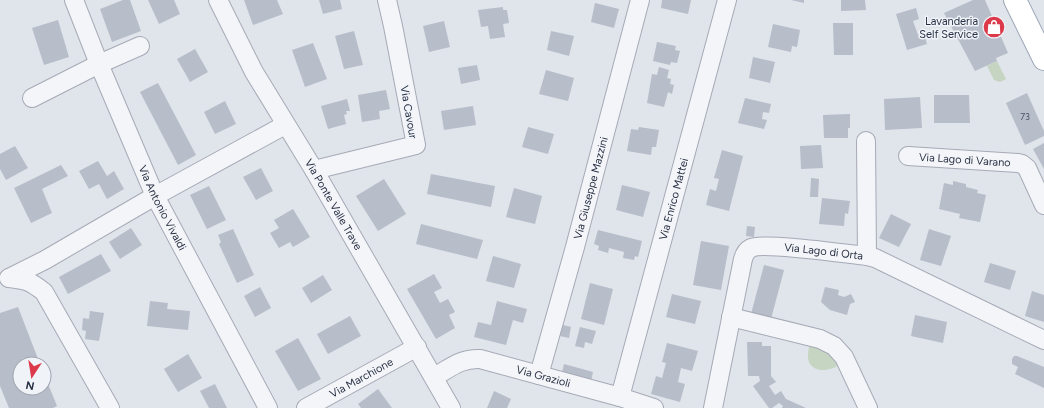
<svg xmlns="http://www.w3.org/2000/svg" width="1044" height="408" viewBox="0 0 1044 408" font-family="Figtree,sans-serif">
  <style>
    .green { fill: #c5d5c1 }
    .building { fill: #b7bdc9 }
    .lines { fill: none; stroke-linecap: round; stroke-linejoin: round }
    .minor-casing { stroke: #a5aab6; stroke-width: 20 }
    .major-casing { stroke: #9ea7b8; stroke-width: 24 }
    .minor { stroke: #f4f5f8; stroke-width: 18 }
    .major { stroke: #fff; stroke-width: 22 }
    .labels { text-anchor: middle; stroke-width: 3; stroke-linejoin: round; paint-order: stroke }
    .number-label { font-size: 9px; fill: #4b5365 }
    .poi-label { font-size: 11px; fill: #273044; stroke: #f0f3f8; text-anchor: end }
    .street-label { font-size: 11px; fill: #273044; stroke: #f0f3f8 }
  </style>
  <rect width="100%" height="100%" fill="#e0e4eb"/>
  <g class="green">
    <path d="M997,61l9,18 -6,3 -6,-2 -7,-14z"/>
    <path d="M810,341l8,1 22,22c-7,6 -23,10 -30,0 -4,-6 -1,-16 0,-23z"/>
  </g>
  <g class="building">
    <path d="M123,0h7l11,31 -29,11 -12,-33z"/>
    <path d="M148,0h26l6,14 -21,10z"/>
    <path d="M244,0h33l6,14 -30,11z"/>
    <path d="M319,0h21l2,9 -19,5z"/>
    <path d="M662,0h29l-3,14 -27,-6z"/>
    <path d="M791,0h13v3z"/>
    <path d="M841,0h24l1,10 -25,1z"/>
    <path d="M973,0h12l23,53 -12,5 1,3 -22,10 -31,-58z"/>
    <path d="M595,3l24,6 -5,19 -23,-6z"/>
    <path d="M503,7v3h4l2,13 -6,1 2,13 -15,2 -2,-13 -7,1 -3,-17z"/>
    <path d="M916,8l3,11 -6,2 5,14 6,-1 3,10 -20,6 -11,-36z"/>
    <path d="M58,20l11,37 -25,8 -12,-37z"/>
    <path d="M444,21l6,26 -21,5 -6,-26z"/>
    <path d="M833,23h20v32h-19z"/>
    <path d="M773,24l27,6 -3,17 -5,-1 -1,6 -23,-5z"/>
    <path d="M354,31l9,34 -19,4 -9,-33z"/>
    <path d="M551,31l23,5 -5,20 -22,-6z"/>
    <path d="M657,42l19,4 -1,4 5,1 -3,12 -6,-1 -1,3 -17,-4z"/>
    <path d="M313,43l14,36 -22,8 -13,-37z"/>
    <path d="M195,49l13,23 -18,10 -13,-23z"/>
    <path d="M753,57l22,5 -5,21 -21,-5z"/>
    <path d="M477,65l3,15 -19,4 -3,-16z"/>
    <path d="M659,67l10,3 -2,8 4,1 -1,5 4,1 -2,9 -4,-2 -4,15 -17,-4 5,-29 5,1z"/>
    <path d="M546,70l28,8 -6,23 -29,-7z"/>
    <path d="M158,83l38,72 -18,10 -38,-73z"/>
    <path d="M386,90l4,19 -11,2 1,8 -18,3 -4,-27z"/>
    <path d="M1027,93l17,38v5l-19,9 -19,-42z"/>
    <path d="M934,95h35l1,28h-36z"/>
    <path d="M920,97l2,31 -37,2 -1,-31z"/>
    <path d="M745,98l26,6 -2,9 -6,-1 -1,7 5,1 -3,9 -26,-6z"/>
    <path d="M347,99l3,12h-4l1,3 -3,1 2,9 -18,5 -7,-23z"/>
    <path d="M225,101l11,23 -21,10 -11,-22z"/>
    <path d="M473,106l3,19 -32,5 -3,-19z"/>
    <path d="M850,114v14h-2v10h-24l-1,-23z"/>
    <path d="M528,127l26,7 -6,20 -26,-7z"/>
    <path d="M639,127l20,3 -3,17h-4l-1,8 -24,-4 4,-22 7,1z"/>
    <path d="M1044,143v26l-11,-20z"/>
    <path d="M821,145l2,23 -22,1 -1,-23z"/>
    <path d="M15,146l13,22 -22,12 -6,-11v-15z"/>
    <path d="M722,150l21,6 -14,55 -23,-6 4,-16 6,2 3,-12 -5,-1z"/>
    <path d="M98,161l9,15 7,-5 10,18 -17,10 -8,-15 -10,5 -10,-18z"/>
    <path d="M61,165l7,11 -26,13 10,24 -21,10 -17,-35z"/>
    <path d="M261,168l12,23 -17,9 -13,-23z"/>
    <path d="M431,174l64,12 -4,21 -64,-13z"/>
    <path d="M811,178l8,1 -1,18h-8z"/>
    <path d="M384,179l22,35 -28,17 -22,-35z"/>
    <path d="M953,181l13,3v3l12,3 -1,3 9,2 -6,27 -21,-4 1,-4 -21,-5 5,-26 9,2z"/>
    <path d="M622,185l28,7 -7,25 -27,-7z"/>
    <path d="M209,186l17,34 -19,9 -17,-34z"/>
    <path d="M514,188l28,8 -7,28 -29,-7z"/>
    <path d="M822,198l28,3 -2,13 -3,-1 -1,13 -25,-2z"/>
    <path d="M293,209l17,28 -17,10 -3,-5 -11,6 -9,-15 9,-5 -5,-8z"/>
    <path d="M891,214l20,10 -12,23 -20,-9z"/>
    <path d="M421,224l62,16 -6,19 -61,-15z"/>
    <path d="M747,226l8,1 -1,10 -8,-1z"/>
    <path d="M131,228l11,17 -22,14 -11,-17z"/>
    <path d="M233,229l21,46 -17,8 -18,-39 2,-2 -3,-7z"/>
    <path d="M929,229l22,7 -10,30 -21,-6z"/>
    <path d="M598,230l44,11 -4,16 -3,-1 -1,4 -11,-2 1,-6 -15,-4 -1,5 -10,-3 1,-4 -5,-2z"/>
    <path d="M701,241l28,5 -8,44 -28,-5z"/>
    <path d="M101,254l10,17 -43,23 -9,-17z"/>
    <path d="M493,256l28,8 -7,24 -28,-7z"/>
    <path d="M990,263l26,8 -6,19 -26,-8z"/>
    <path d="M764,265l20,5 -13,49 -20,-5z"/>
    <path d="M434,274l8,14 -8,4 6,11 8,-4 7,13 -6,3 6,13 -19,11 -29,-50z"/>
    <path d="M323,275l9,15 -21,13 -9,-15z"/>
    <path d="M590,283l23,6 -9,36 -23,-6z"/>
    <path d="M260,287l11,21 -16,9 -11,-21z"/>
    <path d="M825,287l14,3 -1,5 6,2 7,-3 4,8 -5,2 -3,11 -17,-5 -9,-8z"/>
    <path d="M1032,291l12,4v27l-19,-6z"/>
    <path d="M672,294l29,7 -6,23 -29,-7z"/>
    <path d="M150,301l18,2 -1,6 23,2 -2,19 -41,-4z"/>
    <path d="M497,301l30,8 -4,14 -10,-3 -7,25 -32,-8 4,-15 13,3z"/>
    <path d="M18,307l22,57h-20v24h24v-14l13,32 -4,2h-44l-9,-22v-73z"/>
    <path d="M90,311l14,2 -5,28 -14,-2 1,-8 -4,-1 1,-12 6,1z"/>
    <path d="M915,315l32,7 -4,21 -32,-7z"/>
    <path d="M350,316l11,20 -33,18 -11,-20z"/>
    <path d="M563,325l8,2 -2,11 -9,-2z"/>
    <path d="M580,327l16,4 -4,13 -7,-2 -1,6 -9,-2z"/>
    <path d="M298,338l23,41 -23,12 -23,-40z"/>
    <path d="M747,342h15v4h9v30l5,6 -7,4 6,9 6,-4 5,8 20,9h-24l1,-2 -4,-3 -7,5h-3l-16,-22 7,-5 -1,-5h-11z"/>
    <path d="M667,343l31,8 -6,20 -11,-3 -3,14 7,2 -5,18 -29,-8 5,-18 6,2 4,-15 -4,-1z"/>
    <path d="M188,354l14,24 -24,14 -14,-23z"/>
    <path d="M1014,356h3l27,11v21l-29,-14 3,-7 -6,-3v-5z"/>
    <path d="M564,364l29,8 -2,9 -29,-8z"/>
    <path d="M215,384l12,24h-18l-9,-17z"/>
    <path d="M378,389l14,19h-31l-3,-4z"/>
    <path d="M494,391l17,8 -4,9h-20z"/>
  </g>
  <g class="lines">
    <g class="minor-casing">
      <g id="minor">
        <path id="s1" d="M74,0l25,64 56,132 113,212"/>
        <path id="s2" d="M218,0l36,72 60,98 137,238"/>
        <path d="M32,98l67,-34 41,-18"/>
        <path d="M866,141l1,115"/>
        <path id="s3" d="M908,156l110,7 4,1 5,4 17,37"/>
        <path d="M314,170l102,-25 -23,-119 -6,-26"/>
        <path d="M9,278l36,-18 110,-64 130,-71"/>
        <path d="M9,278c18,2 21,3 35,14l66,116"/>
        <path d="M731,317l89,22 14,7 10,11 24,51"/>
        <path id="s4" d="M539,375l36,-128 65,-247"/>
        <path id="s5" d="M434,377c16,-9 27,-19 46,-18l140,38 34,11"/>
        <path id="s6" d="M620,397l107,-397"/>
        <path id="s7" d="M306,408l111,-61"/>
        <path id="s8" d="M713,408l29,-144c1,-7 3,-13 9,-16 12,-6 96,6 116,8l8,2 169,82"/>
      </g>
    </g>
    <g class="major-casing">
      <path id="major" d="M1015,0l29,59"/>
    </g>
    <use href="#minor" class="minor"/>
    <use href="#major" class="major"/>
  </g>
  <defs>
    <g id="shop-disc" transform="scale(1.15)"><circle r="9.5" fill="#dc394a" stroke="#f0f3f8"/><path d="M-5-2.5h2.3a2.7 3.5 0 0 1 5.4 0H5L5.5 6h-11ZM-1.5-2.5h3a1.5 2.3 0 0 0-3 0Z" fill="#fff"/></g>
  </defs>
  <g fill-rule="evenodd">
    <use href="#shop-disc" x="994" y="27"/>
  </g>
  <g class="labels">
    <g class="number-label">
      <text x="1025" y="120">73</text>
    </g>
    <g class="poi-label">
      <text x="978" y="25">Lavanderia<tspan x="978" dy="13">Self Service</tspan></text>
    </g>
    <g class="street-label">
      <text transform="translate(409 112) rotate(80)" y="4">Via Cavour</text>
      <text dy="4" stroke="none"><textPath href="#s3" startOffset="57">Via Lago di Varano</textPath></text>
      <text dy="4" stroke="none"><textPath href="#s4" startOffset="194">Via Giuseppe Mazzini</textPath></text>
      <text dy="4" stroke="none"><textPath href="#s6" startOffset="205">Via Enrico Mattei</textPath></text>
      <text dy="4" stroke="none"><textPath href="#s2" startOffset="235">Via Ponte Valle Trave</textPath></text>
      <text dy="4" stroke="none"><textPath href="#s1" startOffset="226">Via Antonio Vivaldi</textPath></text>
      <text dy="4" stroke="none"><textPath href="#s8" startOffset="239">Via Lago di Orta</textPath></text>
      <text dy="4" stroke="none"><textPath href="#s5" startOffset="116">Via Grazioli</textPath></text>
      <text dy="4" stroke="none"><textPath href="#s7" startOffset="63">Via Marchione</textPath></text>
    </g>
  </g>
  <g transform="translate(32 376) rotate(192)"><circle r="19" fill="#f0f3f8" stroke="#a0a5b0"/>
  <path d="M0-3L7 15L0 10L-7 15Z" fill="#dc394a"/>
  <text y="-6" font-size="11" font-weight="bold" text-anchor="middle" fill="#273044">N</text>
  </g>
</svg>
